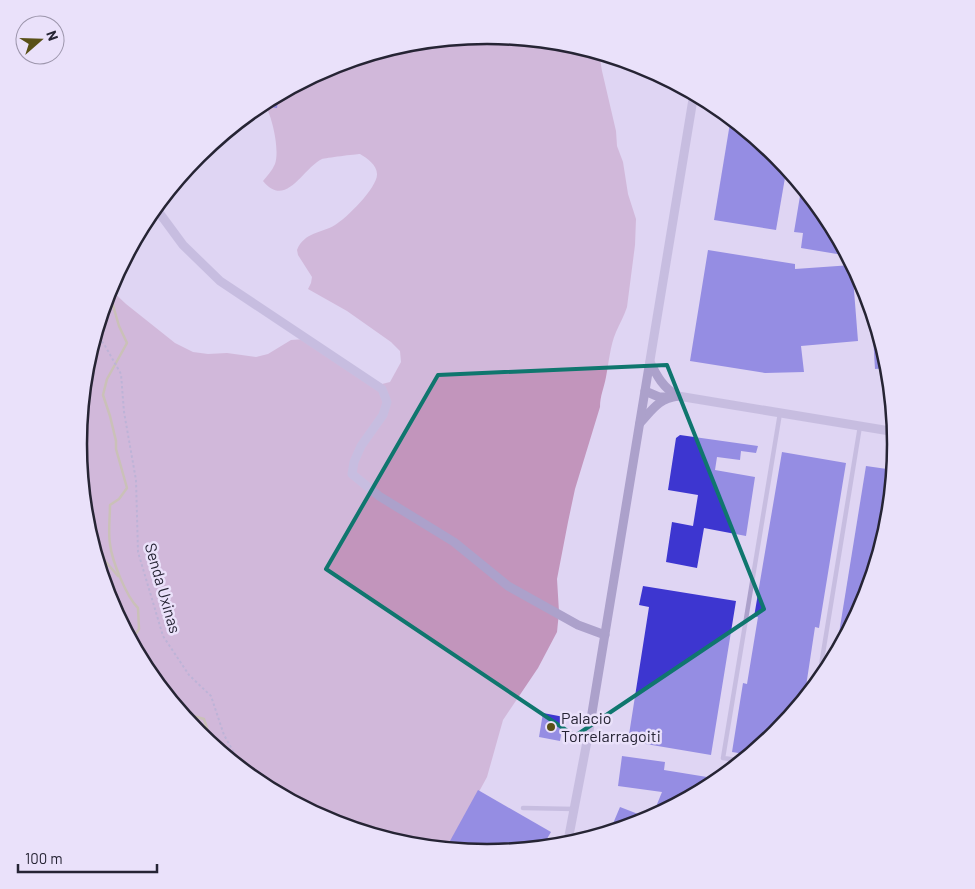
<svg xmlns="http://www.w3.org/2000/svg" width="975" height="889" viewBox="0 0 975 889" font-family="Barlow,sans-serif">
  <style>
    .green { fill: #c295bc }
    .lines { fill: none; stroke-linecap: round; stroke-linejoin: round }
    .stream { stroke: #b2a872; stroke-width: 2.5 }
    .building { fill: #3d36d0 }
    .path { stroke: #958bb7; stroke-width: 2; stroke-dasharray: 2.5 2.5; stroke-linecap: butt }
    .lane { stroke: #aca1cb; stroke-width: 4.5 }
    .street { stroke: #aca1cb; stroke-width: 9 }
    .marked { fill: none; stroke: #0f766e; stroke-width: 4; stroke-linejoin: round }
    .poi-dot { fill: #595017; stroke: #eae1fa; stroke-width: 2 }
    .labels { text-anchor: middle; stroke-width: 5; stroke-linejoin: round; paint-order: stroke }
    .street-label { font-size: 16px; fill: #262434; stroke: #eae1fa }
    .poi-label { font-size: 16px; fill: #262434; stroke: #eae1fa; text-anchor: start }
    .rim { fill: none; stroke: #262434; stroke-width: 2.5 }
  </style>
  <rect width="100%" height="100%" fill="#dfd5f3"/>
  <path class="green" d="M488,35l80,8 31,10 3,18 14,60 1,15 6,16 5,32 8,25 -1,26 -8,62c-3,9 -7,16 -11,25 -6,14 -7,30 -10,45 -2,11 -6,19 -6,30l-25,82 -7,33 -11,57 2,33 -2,20 -19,36 -35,52 -16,57 -12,22 -23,52 -45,-5 -76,-23 -71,-38 -62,-51 -51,-62 -38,-71 -23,-77 -8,-80 8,-80 23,-76 17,16 49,39 18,9 15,2 19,-1 29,4 12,-3 23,-14 14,-1 77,45 8,-2 11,-20 -1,-11 -9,-9 -44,-31 -39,-22 3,-6 1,-6 -14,-22 -1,-5c7,-18 25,-17 38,-25 11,-6 43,-38 42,-51 0,-9 -10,-16 -17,-20 -4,0 -35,4 -38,5 -20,10 -36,50 -59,22 4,-5 9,-10 12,-17 5,-15 -3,-48 -11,-62l67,-36 77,-23z"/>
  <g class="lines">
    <g class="stream">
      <path d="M107,296l5,6 7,24 8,17 -20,36 -4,16 7,21 6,25v8l11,39 -8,11 -9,6c0,13 -2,27 0,39 2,17 16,52 28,64l1,21 -8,12"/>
      <path d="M93,547l25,29"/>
      <path d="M140,660c11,4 14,12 15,22"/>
      <path d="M184,717l9,-1 11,3 9,28"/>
    </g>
  </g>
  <g class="building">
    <path d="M279,94l-2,14 -10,-1 1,-7z"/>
    <path d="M731,117l46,38 10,11 -11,64 -62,-10z"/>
    <path d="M800,196l12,2 16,19 21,39 -48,-8 2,-15 -9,-1z"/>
    <path d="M708,250l87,14v5l57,-4 6,76 -57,5 3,26 -39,1 -75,-12z"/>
    <path d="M872,319h3l14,49 -14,1z"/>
    <path d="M680,435l78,11 -2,7 -15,-2 -1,9 -23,-3 -2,13 40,7 -9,59 -42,-8 -7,40 -31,-6 6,-40 21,4 5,-31 -30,-5 8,-52z"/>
    <path d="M782,452l64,11 -27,165 -4,-1 -10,66 2,1 -1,5 -29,35 -26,21 -19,-3 11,-69 4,1 11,-67h-4z"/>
    <path d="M866,466l28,4 -5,55 -23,76 -31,57z"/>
    <path d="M643,586l93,15 -25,154 -83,-14 21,-134 -10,-2z"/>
    <path d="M543,713l21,4 -4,24 -21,-4z"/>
    <path d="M622,756l43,6 -1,8 43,7 -2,13 -61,33 -35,10 11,-26 31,12 11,-27 -44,-6z"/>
    <path d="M478,790l73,42 -10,17 -54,5 -42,-4z"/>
  </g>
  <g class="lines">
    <path class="path" d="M95,334l9,10 17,30 3,38 12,68 2,72 25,84 26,39 22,21 13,39 22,39"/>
    <g class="lane">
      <path d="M818,684l42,-258"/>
      <path d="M745,761l-22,-3 57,-345"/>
      <path d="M523,808l52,1"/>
    </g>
    <g class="street">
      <path d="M155,207l28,38 37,36 162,108 5,13 -4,13 -22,31 -7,16 -2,12 27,22 75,46 54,44 70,39 27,10"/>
      <path d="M650,362c7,14 13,26 28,34"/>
      <path d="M645,391l14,6h8"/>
      <path d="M640,423c13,-14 18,-24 38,-27l218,36"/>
      <path d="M567,846l22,-115 105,-638"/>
    </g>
  </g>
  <path d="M0 0H975V889H0ZM667,365l97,244 -189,127 -249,-167 112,-194z" fill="#dfd5f3" fill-opacity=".55" fill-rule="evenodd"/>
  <path class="marked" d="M667,365l97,244 -189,127 -249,-167 112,-194z"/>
  <circle class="poi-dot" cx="551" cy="727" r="5"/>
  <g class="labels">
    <g class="street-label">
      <text transform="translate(163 588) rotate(74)" y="6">Senda Uxinas</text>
    </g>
    <g class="poi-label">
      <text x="561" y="724">Palacio<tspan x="561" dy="18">Torrelarragoiti</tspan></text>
    </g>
  </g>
  <path d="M0 0H975V889H0ZM87 444a400 400 0 1 1 800 0a400 400 0 1 1-800 0Z" fill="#eae1fa" fill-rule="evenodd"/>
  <path class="rim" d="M87 444a400 400 0 1 1 800 0a400 400 0 1 1-800 0Z"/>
  <g transform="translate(40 40) rotate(70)"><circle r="24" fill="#eae1fa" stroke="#9c95ab"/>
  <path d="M0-4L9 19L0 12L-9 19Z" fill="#595017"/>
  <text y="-8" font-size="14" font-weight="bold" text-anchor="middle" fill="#262434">N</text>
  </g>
  <path d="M18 864v8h139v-8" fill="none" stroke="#262434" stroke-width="2.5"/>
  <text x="25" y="864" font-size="15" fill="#262434" stroke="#eae1fa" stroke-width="4" paint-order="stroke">100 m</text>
</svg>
